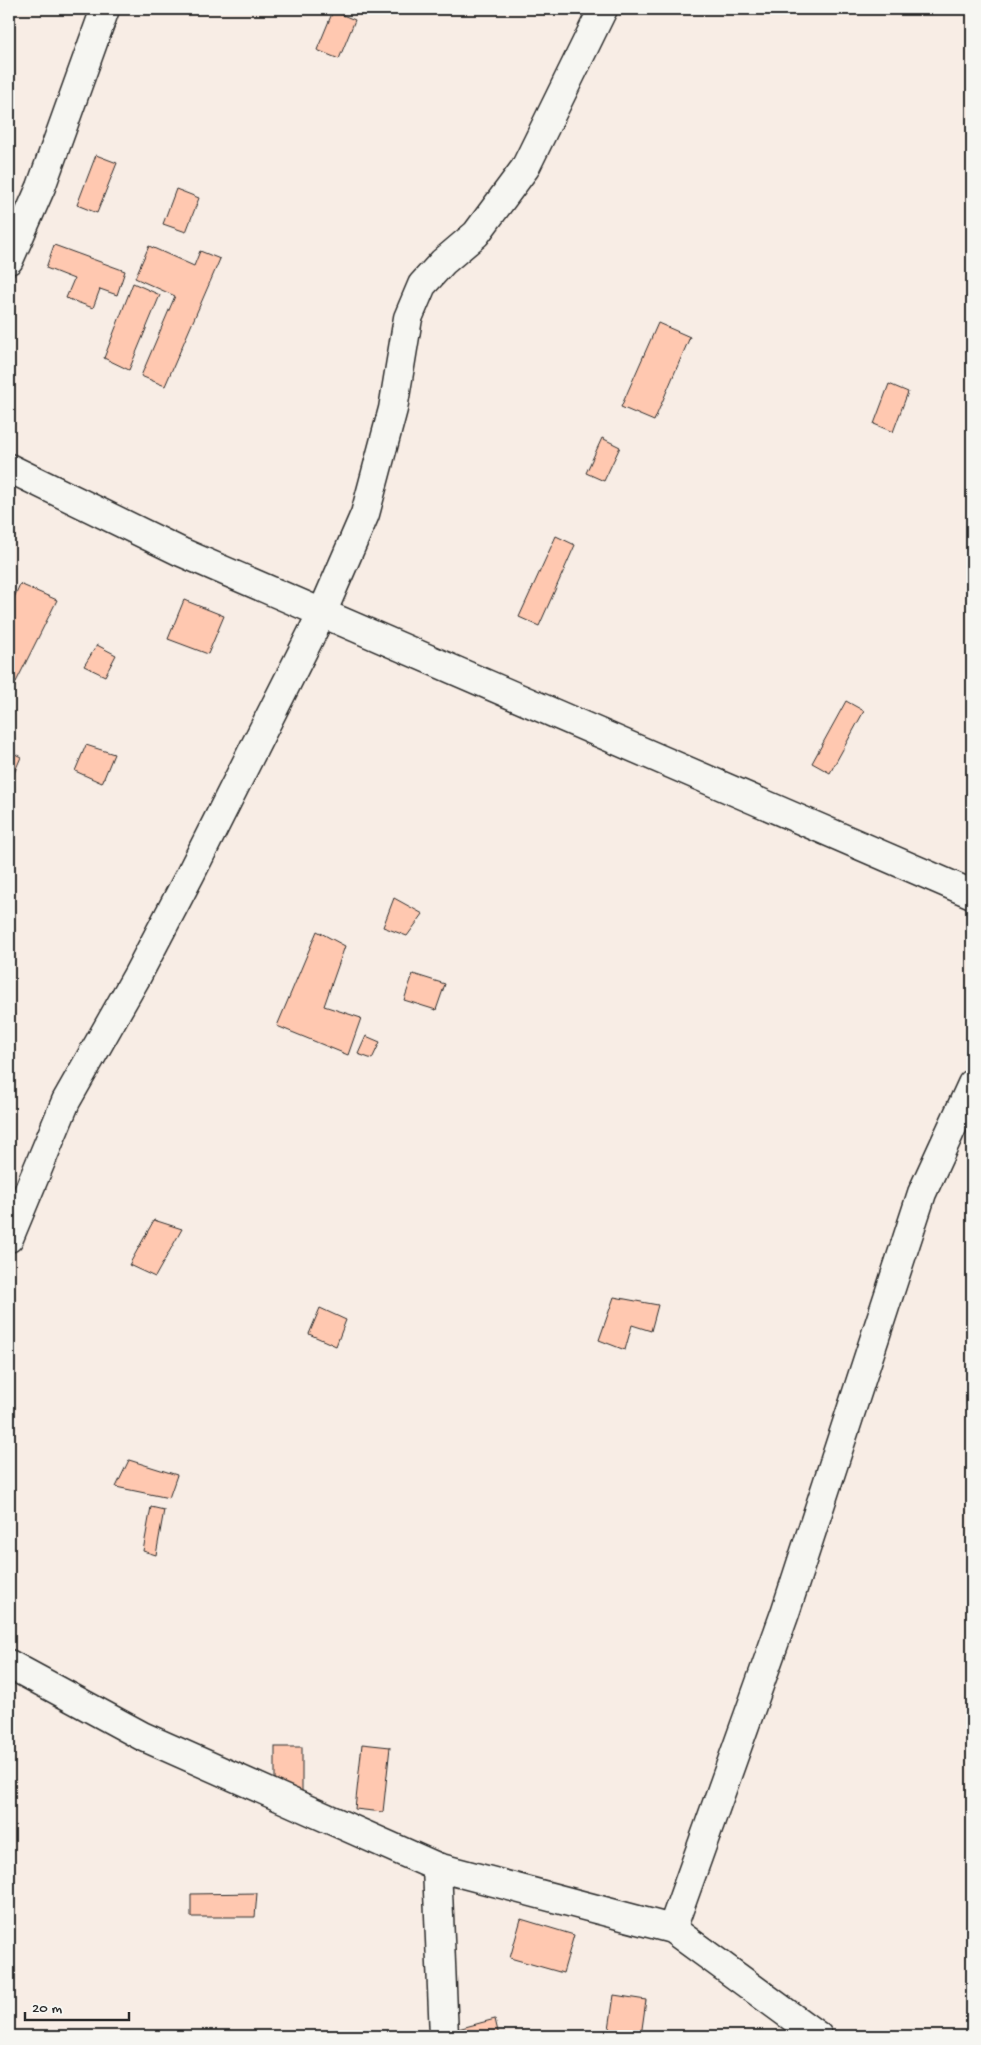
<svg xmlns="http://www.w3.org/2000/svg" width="981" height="2045" viewBox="0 0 981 2045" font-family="'Gochi Hand',sans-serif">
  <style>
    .building { fill: #ffc8b0; stroke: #2b2b2b }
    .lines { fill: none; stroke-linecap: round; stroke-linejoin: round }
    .minor-casing { stroke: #2b2b2b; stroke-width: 31 }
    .minor { stroke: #f6f6f2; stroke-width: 28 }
  </style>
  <rect width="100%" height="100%" fill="#f8ede5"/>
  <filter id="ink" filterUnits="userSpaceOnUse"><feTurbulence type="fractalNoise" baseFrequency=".02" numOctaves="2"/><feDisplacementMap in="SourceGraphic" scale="10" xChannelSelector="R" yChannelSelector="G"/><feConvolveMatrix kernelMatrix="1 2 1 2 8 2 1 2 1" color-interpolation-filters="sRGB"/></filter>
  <g filter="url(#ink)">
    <g class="building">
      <path d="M333,11l22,9 -16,39 -22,-9z"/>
      <path d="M96,155l21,8 -20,50 -20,-8z"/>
      <path d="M176,189l23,9 -13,34 -23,-8z"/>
      <path d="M54,245l71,26 -8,24 -17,-6 -7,19 -27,-10 8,-19 -28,-11z"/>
      <path d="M149,246l45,20 6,-15 20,8 -55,127 -24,-10 34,-80 -40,-18z"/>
      <path d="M133,283l27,12 -31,75 -25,-12z"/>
      <path d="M658,323l32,14 -36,84 -33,-14z"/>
      <path d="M889,384l19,8 -15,40 -19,-8z"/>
      <path d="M602,438l18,9 -16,34 -18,-8z"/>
      <path d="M556,536l19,9 -36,81 -20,-9z"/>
      <path d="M20,584l37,16 -48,96v-87z"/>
      <path d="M184,600l40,16 -16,38 -40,-15z"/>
      <path d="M97,645l19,10 -11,21 -21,-10z"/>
      <path d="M846,701l18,10 -34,62 -18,-10z"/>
      <path d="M86,745l28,9 -12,29 -27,-12z"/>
      <path d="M9,751l12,6 -12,28z"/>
      <path d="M394,898l29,16 -16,22 -24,-9z"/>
      <path d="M317,931l28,15 -21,60 37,12 -13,37 -71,-29z"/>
      <path d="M413,974l32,10 -9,26 -32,-10z"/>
      <path d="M366,1036l14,6 -8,17 -14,-5z"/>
      <path d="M154,1220l28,9 -27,48 -26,-12z"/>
      <path d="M614,1297l44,8 -7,26 -19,-6 -7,25 -26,-10z"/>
      <path d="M320,1308l26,12 -10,26 -27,-12z"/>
      <path d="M129,1460l48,15 -8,23 -53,-11z"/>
      <path d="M151,1507l13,3 -8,45 -13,-4z"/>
      <path d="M362,1744l28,3 -7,65 -28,-3z"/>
      <rect x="275" y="1747" width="27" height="61"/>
      <path d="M257,1893l-2,24h-64v-23z"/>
      <path d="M9,1903l2,31h-2z"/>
      <path d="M521,1919l53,16 -11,38 -53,-15z"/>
      <path d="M614,1995l32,5 -5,36h-33z"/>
      <path d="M495,2019l4,17h-44l-1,-6z"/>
    </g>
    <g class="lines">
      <g class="minor-casing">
        <g id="minor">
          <path d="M9,260l32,-73 64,-178"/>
          <path d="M9,468l172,84 791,342"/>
          <path d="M9,1238l57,-137 71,-125 54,-103 131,-260 43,-99 28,-105 15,-91 14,-33 21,-23 33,-28 49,-66 78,-159"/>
          <path d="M9,1664l133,72 295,131 235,62 146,107"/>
          <path d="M437,1867l7,169"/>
          <path d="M672,1929l113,-316 137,-420 50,-109"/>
        </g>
      </g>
      <use href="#minor" class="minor"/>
    </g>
  </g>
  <rect width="981" height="2045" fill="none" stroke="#f6f6f2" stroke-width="30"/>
  <rect x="15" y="15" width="951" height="2015" fill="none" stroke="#2b2b2b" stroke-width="2" filter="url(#ink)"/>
  <path d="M25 2012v8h104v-8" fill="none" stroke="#2b2b2b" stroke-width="2.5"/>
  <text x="32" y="2012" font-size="15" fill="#2b2b2b" stroke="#f6f6f2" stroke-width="4" paint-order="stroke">20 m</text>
</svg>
